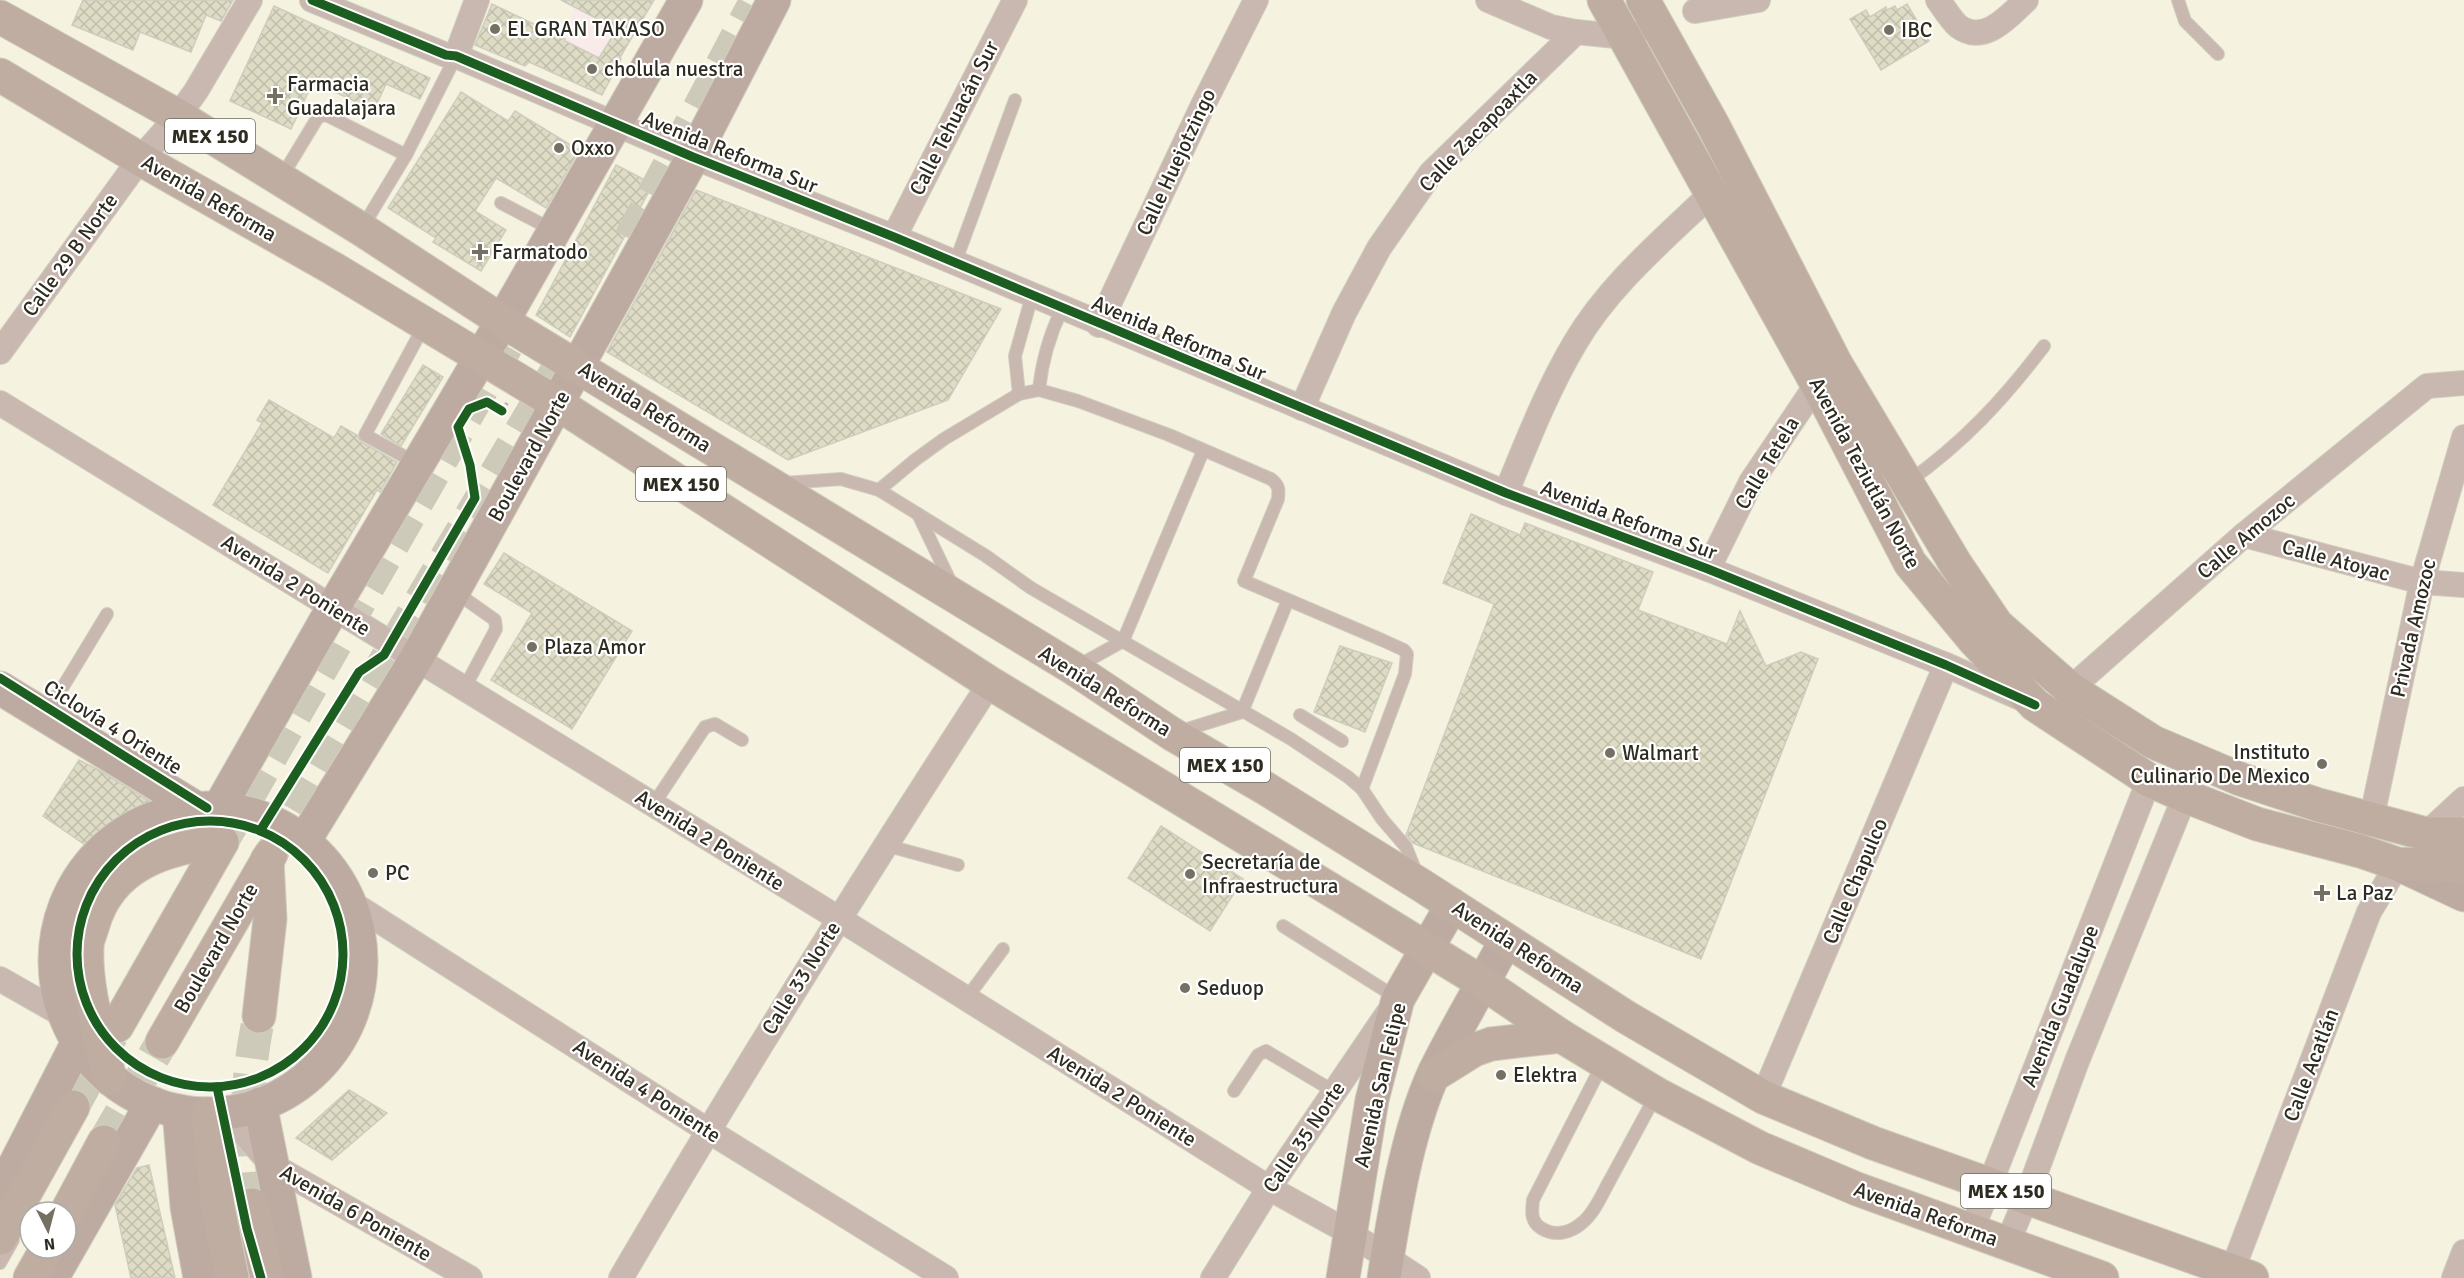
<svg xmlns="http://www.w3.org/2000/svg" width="2464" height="1278" viewBox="0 0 2464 1278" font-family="Signika,sans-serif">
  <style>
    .commercial { fill: #f9ebea }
    .building { fill: url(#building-cross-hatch); stroke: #cecdbe; stroke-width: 1.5 }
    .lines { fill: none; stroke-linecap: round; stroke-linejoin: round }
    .primary-tunnel { stroke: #cdcaba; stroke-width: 33; stroke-dasharray: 33 16; stroke-linecap: butt }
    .lane-casing { stroke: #d0cdbf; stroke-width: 14 }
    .street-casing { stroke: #d0cdbf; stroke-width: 26 }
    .secondary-casing { stroke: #d0cdbf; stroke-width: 35 }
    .primary-casing { stroke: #d0cdbf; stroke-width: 35 }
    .path { stroke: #bab1a8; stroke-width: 4; stroke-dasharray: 4.5 3; stroke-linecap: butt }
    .lane { stroke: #c8b8af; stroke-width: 12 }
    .street { stroke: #c8b8af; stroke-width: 24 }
    .secondary { stroke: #bdaba1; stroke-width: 33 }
    .primary { stroke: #bfada1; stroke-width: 33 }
    .cycleway-casing { stroke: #fff; stroke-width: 13 }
    .cycleway { stroke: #1b5e20; stroke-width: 9 }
    .poi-dot { fill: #747163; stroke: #fff; stroke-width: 2 }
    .labels { text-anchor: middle; stroke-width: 4.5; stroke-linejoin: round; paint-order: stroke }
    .shield { fill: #fff; stroke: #6d6b63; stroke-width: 1.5 }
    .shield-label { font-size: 20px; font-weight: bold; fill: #2e2c20 }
    .poi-label { font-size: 21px; fill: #2e2c20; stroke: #fff; text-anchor: start }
    .street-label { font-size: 21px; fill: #2e2c20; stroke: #fff }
  </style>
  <defs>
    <pattern id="building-cross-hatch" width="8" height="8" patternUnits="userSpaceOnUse" patternTransform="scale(1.5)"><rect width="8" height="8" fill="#dfdcc6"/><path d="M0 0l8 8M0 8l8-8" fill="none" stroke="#c0bdaa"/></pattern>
  </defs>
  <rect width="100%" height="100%" fill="#f5f2e0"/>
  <path class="commercial" d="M574,7l57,30 -10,22 -19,-6 -3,5 -14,-7 -24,3z"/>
  <g class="building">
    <path d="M83,0h150l-12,21 -15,-6 -15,37 -51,-20 -7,18 -61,-25z"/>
    <path d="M561,0h93l-35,59h2l-19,36 -73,-33 -4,4 -50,-21 17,-41 73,35v2l34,17 18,-29z"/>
    <path d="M1907,4l22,37 -48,29 -31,-51 16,-9 4,7 16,-10 1,3 8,-4 2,4z"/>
    <path d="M274,6l156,72 -10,21 -34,-15 -12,26 -61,-28 -22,47 -61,-28z"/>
    <path d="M461,92l47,29 7,-10 64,39 -33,58 -50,-30 -21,33 31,19 -25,41 -48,-29 3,-4 -48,-30z"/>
    <path d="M616,165l37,19 -83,153 -34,-22z"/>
    <path d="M696,190l305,119 -53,91 -160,60 -181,-108z"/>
    <path d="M423,365l20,12 -42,69 -20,-12z"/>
    <path d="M269,400l65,38 7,-12 16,9 4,7 36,20 -17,30 -3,-2 -49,83 -115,-68 49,-82 -5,-3z"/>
    <path d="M1471,514l49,21 5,-12 128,49 -15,38 89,34 13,-33 26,55 35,-14 17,7 -117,300 -288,-116 -7,-8 88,-231 -51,-21z"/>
    <path d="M504,553l128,78 -60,98 -81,-49 41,-67 -48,-29z"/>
    <path d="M1340,646l52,17 -27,69 -51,-20z"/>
    <path d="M79,760l18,9 59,36 -69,41 -44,-30z"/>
    <path d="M1161,826l82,53 -33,52 -82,-53z"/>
    <path d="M349,1090l38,23 -55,47 -36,-22z"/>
    <path d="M149,1165l26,113h-44l-16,-73 22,-37z"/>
  </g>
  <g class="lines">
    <g class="primary-tunnel">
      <path d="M630,239l123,-233"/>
      <path d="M222,842l287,-500"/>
      <path d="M271,854l286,-484"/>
      <path d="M73,1107l40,-74"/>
      <path d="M104,1142l58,-100"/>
      <path d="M252,1205c-9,-65 -6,-125 7,-189"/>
    </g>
    <g class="lane-casing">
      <g id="lane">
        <path d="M2178,0l7,21 33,33"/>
        <path d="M281,178l37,-61 8,-2 80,40"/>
        <path d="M501,203l52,27"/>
        <path d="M362,228l44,-73 50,-99"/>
        <path d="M955,263l60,-163"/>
        <path d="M1039,390c3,-30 10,-54 23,-81"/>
        <path d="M1019,394l-4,-38 17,-60"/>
        <path d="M418,464l-53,-29 60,-111"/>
        <path d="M1908,482c56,-40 95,-82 136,-136"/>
        <path d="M784,483l57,-4 38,11 107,66 45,32 260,151 57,38 14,12 20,30 24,28 10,25"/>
        <path d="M879,490l36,-30 29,-21 75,-45 20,-4 39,11 91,34 102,44c8,6 8,10 7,20l-34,82 138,59 22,10 3,4 -2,20 -43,115"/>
        <path d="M918,514l34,71"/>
        <path d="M454,591l41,29 1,9 -32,60"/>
        <path d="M1076,667l47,-26 80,-190"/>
        <path d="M42,714l19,-24 46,-76"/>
        <path d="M1300,715l42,26"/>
        <path d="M1178,732l64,-20 46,-112"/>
        <path d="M653,805l52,-78 10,-3 27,16"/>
        <path d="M885,845l73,20"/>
        <path d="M1283,926l114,72"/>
        <path d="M966,999l37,-50"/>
        <path d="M1603,1063l-70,137c-1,11 -3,21 8,28 14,9 30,5 42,-6 12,-10 19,-28 27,-42 15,-28 31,-57 46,-85"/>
        <path d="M1234,1091l24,-36 8,-4 69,41"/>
        <path d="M0,1263l13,-23"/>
      </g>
    </g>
    <g class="street-casing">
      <g id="street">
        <path d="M312,0l134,55 10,1 237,101 201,80 612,256 202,76 238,96 79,35"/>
        <path d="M1488,0l63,27 25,5"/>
        <path d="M1938,0c6,8 13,20 20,26 26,20 51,-10 68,-26"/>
        <path d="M1695,11l63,-11"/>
        <path d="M456,56l21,-56"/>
        <path d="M894,237l121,-237"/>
        <path d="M1099,325l104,-220 53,-105"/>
        <path d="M0,352l140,-193 38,-43 18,-25 54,-91"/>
        <path d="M0,403l838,515 431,270 81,45 68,45"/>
        <path d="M1302,408l42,-95 35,-65 52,-75 145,-141 50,5 9,-3"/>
        <path d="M1506,493c21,-51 41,-103 69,-150 34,-58 88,-103 136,-149"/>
        <path d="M2244,535l178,47 42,3"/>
        <path d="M1708,569l43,-87 66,-98 9,-10"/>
        <path d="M2070,689l174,-154 183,-149 37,-3"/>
        <path d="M2371,821l51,-239 42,-145"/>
        <path d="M2426,834l38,-35"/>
        <path d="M350,902l357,228 239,148"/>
        <path d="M0,979l65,37"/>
        <path d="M1763,1097l183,-432"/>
        <path d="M225,1112l47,53 198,113"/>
        <path d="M1971,1232l178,-452"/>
        <path d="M2007,1244l19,-45 51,-138 108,-265"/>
        <path d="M2232,1271l137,-359 29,-48"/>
        <path d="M621,1278c118,-202 242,-399 369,-595"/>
        <path d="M1213,1278l56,-90 119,-175"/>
        <path d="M2454,1278l10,-26"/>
      </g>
    </g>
    <g class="secondary-casing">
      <g id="secondary">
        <path d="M0,688l196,120"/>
        <path d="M219,808l114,-200 180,-305 173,-303"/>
        <circle cx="208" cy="961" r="153"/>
        <path d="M304,841l112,-182 277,-502 81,-157"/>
        <path d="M2398,864l66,31"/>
        <path d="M260,1104l35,174"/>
        <path d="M179,1111l8,96 13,71"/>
        <path d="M0,1194l78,-152"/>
        <path d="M52,1278l100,-175"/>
        <path d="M1343,1278l29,-178 26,-101 54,-94"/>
        <path d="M1384,1278c10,-64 23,-146 50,-205 22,-45 49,-89 72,-133"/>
      </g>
    </g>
    <g class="primary-casing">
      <g id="primary">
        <path d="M1604,0l213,384 93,179 64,77 61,65 114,75 36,16 72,28 103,27 38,13 66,2"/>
        <path d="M1643,0l70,125 123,239 119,199 42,62 73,64 83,53 87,37 79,26 107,29h38"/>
        <path d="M0,17l178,99 183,113 141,92 571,347 99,66 93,54 156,97 205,132 137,80 110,46 379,135"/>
        <path d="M0,75l140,84 194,110 224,135 432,279 366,222 127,78 78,53 96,58 103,54 97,41 245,89"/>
        <path d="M259,1016l11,-97 -3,-59"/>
        <path d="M117,1026l105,-184"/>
        <path d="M162,1042l109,-188"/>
        <path d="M1434,1075l40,-25 17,-6 70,-8"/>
        <path d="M110,1079c-9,-42 -25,-88 -23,-132 0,-7 4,-15 6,-22 17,-60 73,-78 129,-83"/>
        <path d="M208,1114l10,94 14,70"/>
        <path d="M252,1205l15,73"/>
        <path d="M66,1213l38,-71"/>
        <path d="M0,1238l73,-131"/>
        <path d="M30,1278l17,-30"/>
      </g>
    </g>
    <path class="path" d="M502,411l5,-8"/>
    <use href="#lane" class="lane"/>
    <use href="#street" class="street"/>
    <use href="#secondary" class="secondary"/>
    <use href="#primary" class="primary"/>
    <g class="cycleway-casing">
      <g id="cycleway">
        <path d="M312,0l134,55 10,1 237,101 201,80 612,256 202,76 238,96 89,40"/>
        <path d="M0,678l207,130"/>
        <circle cx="210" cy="954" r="133"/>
        <path d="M260,831l99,-159 25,-17 91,-157 -5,-33 -12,-38 11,-18 18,-7 15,9"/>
        <path d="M217,1087l30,142 14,49"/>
      </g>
    </g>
    <use href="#cycleway" class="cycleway"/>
  </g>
  <g class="poi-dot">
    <circle cx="495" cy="29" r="6"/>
    <circle cx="1889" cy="30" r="6"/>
    <circle cx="592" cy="69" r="6"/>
    <path d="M272 87h6v6h6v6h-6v6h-6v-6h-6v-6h6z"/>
    <circle cx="559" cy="148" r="6"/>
    <path d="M477 243h6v6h6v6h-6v6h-6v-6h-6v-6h6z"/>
    <circle cx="532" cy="647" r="6"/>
    <circle cx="1610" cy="753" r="6"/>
    <circle cx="2322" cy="764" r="6"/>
    <circle cx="373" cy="873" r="6"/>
    <circle cx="1190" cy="874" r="6"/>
    <path d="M2319 884h6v6h6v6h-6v6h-6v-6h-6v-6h6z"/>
    <circle cx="1185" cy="988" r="6"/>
    <circle cx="1501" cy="1075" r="6"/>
  </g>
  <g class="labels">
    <g class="shield">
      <rect x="165" y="119" width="90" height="34" rx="4.5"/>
      <rect x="636" y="467" width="90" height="34" rx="4.5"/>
      <rect x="1180" y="748" width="90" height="34" rx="4.5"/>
      <rect x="1961" y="1174" width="90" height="34" rx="4.5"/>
    </g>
    <g class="shield-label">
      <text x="210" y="143">MEX 150</text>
      <text x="681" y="491">MEX 150</text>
      <text x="1225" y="772">MEX 150</text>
      <text x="2006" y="1198">MEX 150</text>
    </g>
    <g class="poi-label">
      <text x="507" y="36">EL GRAN TAKASO</text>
      <text x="1901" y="37">IBC</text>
      <text x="604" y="76">cholula nuestra</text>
      <text x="287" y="91">Farmacia<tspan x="287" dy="24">Guadalajara</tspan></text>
      <text x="571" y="155">Oxxo</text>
      <text x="492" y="259">Farmatodo</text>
      <text x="544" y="654">Plaza Amor</text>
      <text x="2310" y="759" text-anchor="end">Instituto<tspan x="2310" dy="24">Culinario De Mexico</tspan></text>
      <text x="1622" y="760">Walmart</text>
      <text x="1202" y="869">Secretaría de<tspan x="1202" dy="24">Infraestructura</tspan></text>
      <text x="385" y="880">PC</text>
      <text x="2336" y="900">La Paz</text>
      <text x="1197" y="995">Seduop</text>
      <text x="1513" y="1082">Elektra</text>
    </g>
    <g class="street-label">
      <text transform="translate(954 118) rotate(-63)" y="7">Calle Tehuacán Sur</text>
      <text transform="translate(1478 131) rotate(-46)" y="7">Calle Zacapoaxtla</text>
      <text transform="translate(730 152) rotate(22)" y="7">Avenida Reforma Sur</text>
      <text transform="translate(1176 162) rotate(-65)" y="7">Calle Huejotzingo</text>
      <text transform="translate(209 198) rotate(30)" y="7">Avenida Reforma</text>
      <text transform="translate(70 255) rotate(-54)" y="7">Calle 29 B Norte</text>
      <text transform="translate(1179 338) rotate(23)" y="7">Avenida Reforma Sur</text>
      <text transform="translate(645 407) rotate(32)" y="7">Avenida Reforma</text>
      <text transform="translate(529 456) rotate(-61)" y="7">Boulevard Norte</text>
      <text transform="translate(1767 463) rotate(-59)" y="7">Calle Tetela</text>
      <text transform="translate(1865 473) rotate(62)" y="7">Avenida Teziutlán Norte</text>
      <text transform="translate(1629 520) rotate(21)" y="7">Avenida Reforma Sur</text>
      <text transform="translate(2246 536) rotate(-40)" y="7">Calle Amozoc</text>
      <text transform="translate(2336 560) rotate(15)" y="7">Calle Atoyac</text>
      <text transform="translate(296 585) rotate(32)" y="7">Avenida 2 Poniente</text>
      <text transform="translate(2413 628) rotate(-77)" y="7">Privada Amozoc</text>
      <text transform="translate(1105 691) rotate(32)" y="7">Avenida Reforma</text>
      <text transform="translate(113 727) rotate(32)" y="7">Ciclovía 4 Oriente</text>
      <text transform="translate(710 840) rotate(32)" y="7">Avenida 2 Poniente</text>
      <text transform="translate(1855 881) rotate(-67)" y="7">Calle Chapulco</text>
      <text transform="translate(1518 947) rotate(33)" y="7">Avenida Reforma</text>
      <text transform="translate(216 948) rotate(-60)" y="7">Boulevard Norte</text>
      <text transform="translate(801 978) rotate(-58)" y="7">Calle 33 Norte</text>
      <text transform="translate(2060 1006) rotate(-68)" y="7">Avenida Guadalupe</text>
      <text transform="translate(2311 1065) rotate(-69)" y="7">Calle Acatlán</text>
      <text transform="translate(1380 1085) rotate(-77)" y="7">Avenida San Felipe</text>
      <text transform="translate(647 1091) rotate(33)" y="7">Avenida 4 Poniente</text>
      <text transform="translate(1122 1096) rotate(32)" y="7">Avenida 2 Poniente</text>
      <text transform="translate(1304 1137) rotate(-56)" y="7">Calle 35 Norte</text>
      <text transform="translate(356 1213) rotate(30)" y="7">Avenida 6 Poniente</text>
      <text transform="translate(1926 1214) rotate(20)" y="7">Avenida Reforma</text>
    </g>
  </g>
  <g transform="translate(48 1230) rotate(174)"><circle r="28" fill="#ffffff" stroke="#ababa6" stroke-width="1.5"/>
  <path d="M0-4.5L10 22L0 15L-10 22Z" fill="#747163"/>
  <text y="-9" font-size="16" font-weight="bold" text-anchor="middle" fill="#2e2c20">N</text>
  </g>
</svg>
